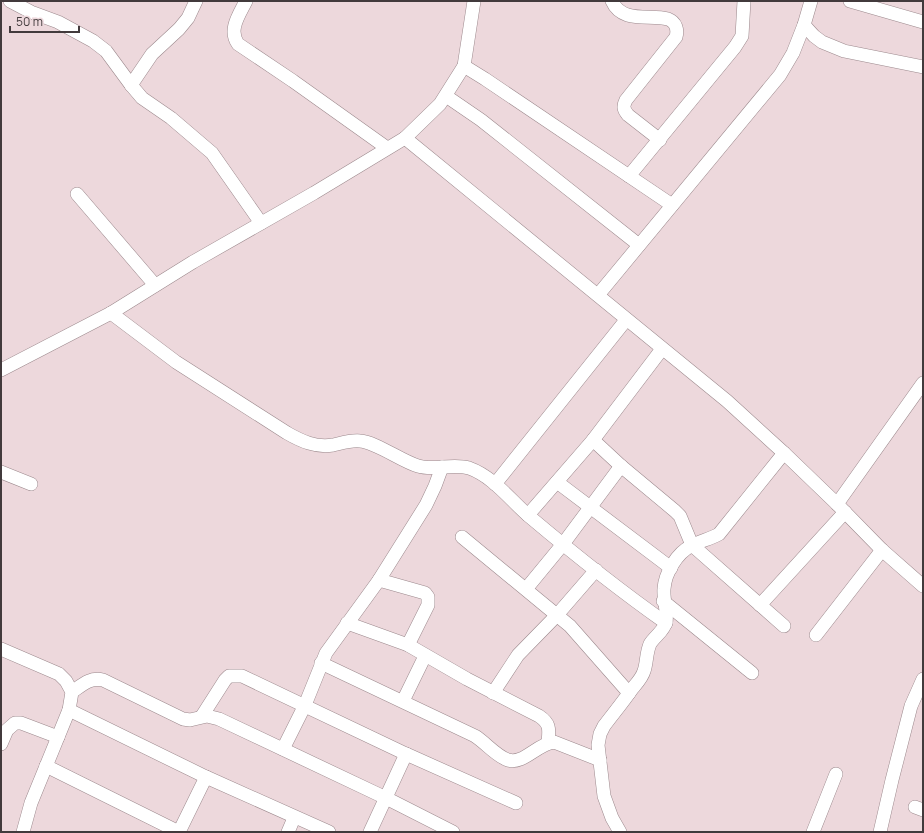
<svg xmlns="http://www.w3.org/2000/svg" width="924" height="833" viewBox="0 0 924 833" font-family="Manrope,sans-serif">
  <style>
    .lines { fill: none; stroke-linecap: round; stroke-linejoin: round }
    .minor-casing { stroke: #9c898d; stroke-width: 14 }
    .minor { stroke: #fff; stroke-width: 13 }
  </style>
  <rect width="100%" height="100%" fill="#edd8dc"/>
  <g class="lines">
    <g class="minor-casing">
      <g id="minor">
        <path d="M10,1l21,11 27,10 35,19 13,10 25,34 11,13 29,20 41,35 49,70"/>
        <path d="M246,1c-7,14 -18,29 -8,43l55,37 94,67"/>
        <path d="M474,1l-10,65 -24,38 -35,34 322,263 57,52 53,51 45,46 41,36"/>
        <path d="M612,1c10,23 38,13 56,18 8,3 10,11 8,18l-50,63c-3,6 -3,9 2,15l32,25"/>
        <path d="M850,1l73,21"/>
        <path d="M804,25l10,11 8,6 22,9 79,16"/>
        <path d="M464,66l21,13 187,126"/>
        <path d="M131,85l21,-31 27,-25 9,-11 8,-17"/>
        <path d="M446,96l35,24 158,125"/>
        <path d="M629,176l106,-129 7,-11 2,-35"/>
        <path d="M77,194l78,91"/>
        <path d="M598,295l182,-220 13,-22 11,-28 7,-24"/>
        <path d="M111,313l65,49 111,71c14,8 29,15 46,12 9,-2 18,-5 27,-4 16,1 41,20 58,25 16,5 34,-3 51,2 25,9 42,33 61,49 44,37 89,73 136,106"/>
        <path d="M1,370l110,-57 82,-51 121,-69 91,-55"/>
        <path d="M593,440l28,26 54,45 5,5 12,29 92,81"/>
        <path d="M1,472l30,12"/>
        <path d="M557,482l114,86"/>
        <path d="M495,484l131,-164"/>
        <path d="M837,504l86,-121"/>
        <path d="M528,515l65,-75 69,-91"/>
        <path d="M462,537l108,89 59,67"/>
        <path d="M379,580l46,13 3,4v8l-20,40"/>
        <path d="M526,589l37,-45 58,-78"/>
        <path d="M663,601l89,72"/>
        <path d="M760,605l85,-93"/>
        <path d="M347,623l61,22 59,34 72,37c12,8 10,14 9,27"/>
        <path d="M816,635l66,-85"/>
        <path d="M1,649l58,25 7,7 6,11 -3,18 -38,93 -8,29"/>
        <path d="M321,663l154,73c11,7 21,20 33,24 15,5 29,-16 46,-18l46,18"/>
        <path d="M72,692c10,-7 18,-15 31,-12l80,39 7,1 17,-4 12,3 167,79 67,34"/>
        <path d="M493,693l25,-38 39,-40 39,-45"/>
        <path d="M403,701l22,-45"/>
        <path d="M69,710l137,67 123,55"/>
        <path d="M202,716l23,-36 4,-4h13l164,78 110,49"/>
        <path d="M1,744l6,-14 8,-7h6l37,14"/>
        <path d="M283,749l22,-44 21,-52 53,-73 47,-75 9,-19 7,-19"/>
        <path d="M46,766l133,66"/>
        <path d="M915,807l8,3"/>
        <path d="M179,832l27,-55"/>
        <path d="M288,832l6,-14"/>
        <path d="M370,832l36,-78"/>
        <path d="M620,832l-8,-14 -8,-22 -6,-51 2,-11 4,-8c9,-12 19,-24 28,-37 4,-5 10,-11 12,-18 3,-8 2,-18 6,-27 4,-7 14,-13 16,-22 2,-8 -3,-23 -2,-33 1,-16 13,-36 27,-43 9,-5 19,-7 28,-12l65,-81"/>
        <path d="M813,832l23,-58"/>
        <path d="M880,832l12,-52 19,-74 12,-27"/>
      </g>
    </g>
    <use href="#minor" class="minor"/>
  </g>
  <rect width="924" height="833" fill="none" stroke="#423a3c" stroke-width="4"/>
  <path d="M10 26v6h69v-6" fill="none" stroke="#423a3c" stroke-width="2"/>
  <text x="16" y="26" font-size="12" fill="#423a3c" stroke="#edd8dc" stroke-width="3" paint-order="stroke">50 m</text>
</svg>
